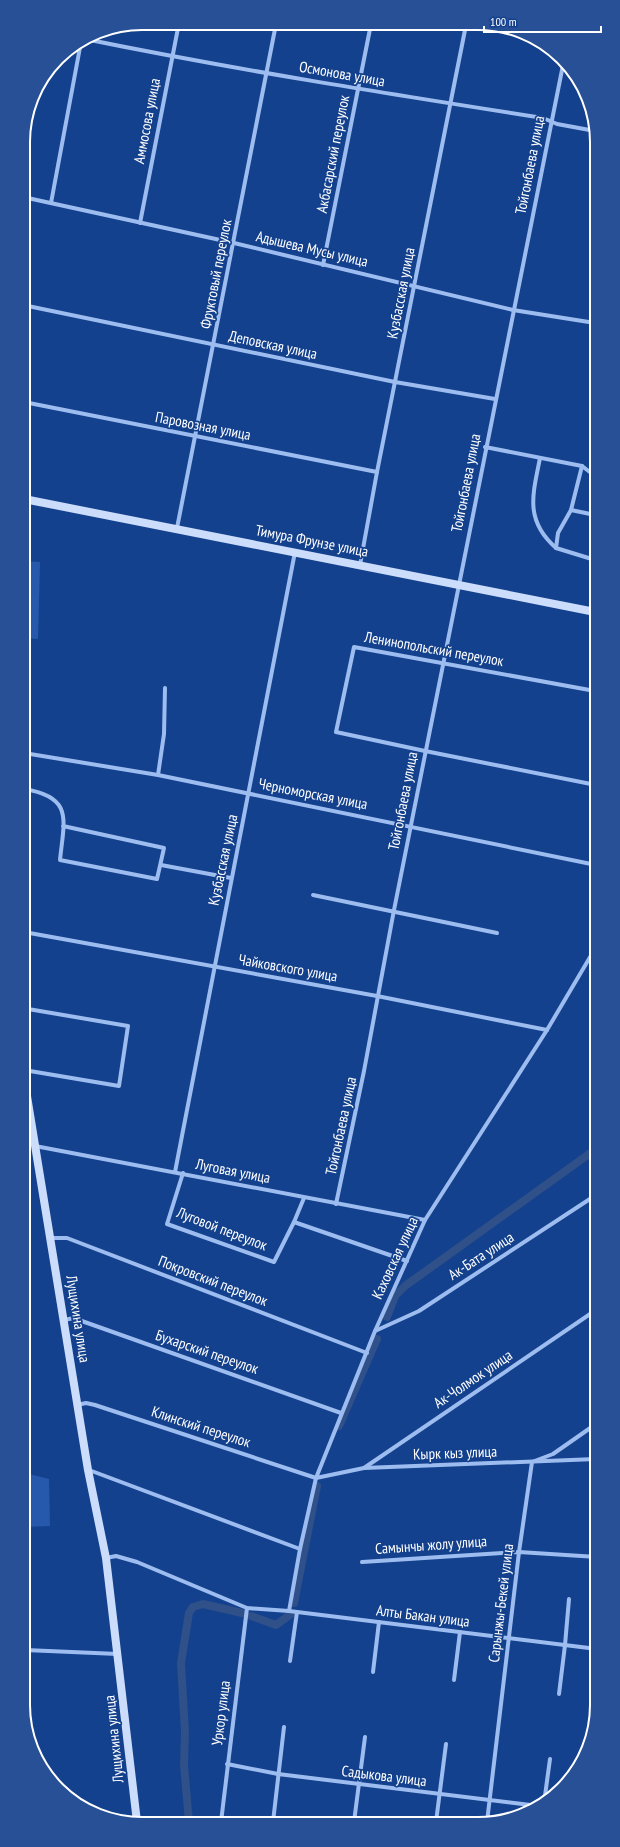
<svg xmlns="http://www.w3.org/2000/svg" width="620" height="1847" viewBox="0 0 620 1847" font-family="'PT Sans Narrow',sans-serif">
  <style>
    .green { fill: #2659ac }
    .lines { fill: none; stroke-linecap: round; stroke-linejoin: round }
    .canal { stroke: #2f5088; stroke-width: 8 }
    .street { stroke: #9dbdf0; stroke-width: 4 }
    .secondary { stroke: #cbddfb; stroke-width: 8 }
    .labels { text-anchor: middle; stroke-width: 3.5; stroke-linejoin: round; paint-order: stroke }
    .street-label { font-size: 15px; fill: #fff; stroke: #14418d }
    .rim { fill: none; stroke: #fff; stroke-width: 2 }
  </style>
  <rect width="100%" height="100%" fill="#14418d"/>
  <g class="green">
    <path d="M24,561l16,1 -2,77 -14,-1z"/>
    <path d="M25,1473l24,6 1,47 -25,1z"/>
  </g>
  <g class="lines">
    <g class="canal">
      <path d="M387,1317l8,-21 10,-10 191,-137"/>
      <path d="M339,1426l38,-87"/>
      <path d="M294,1603l23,-117"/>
      <path d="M251,1616l25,9 15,-11"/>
      <path d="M189,1822l-5,-57 1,-33 -4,-69 8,-50 4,-6 10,-3 39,9"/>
    </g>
    <g class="street">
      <path d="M85,39c152,31 305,55 458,79l14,6 38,7"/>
      <path d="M23,197l211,46 279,67 82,13"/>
      <path d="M51,203l30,-161"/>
      <path d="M140,223l39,-200"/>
      <path d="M323,265l48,-241"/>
      <path d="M23,305l372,77 100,17"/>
      <path d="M24,402l353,70"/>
      <path d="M485,447l97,19 13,10"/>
      <path d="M540,458c-7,36 -16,62 16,90"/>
      <path d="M582,466l-11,44 -13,23 -2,15 39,12"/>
      <path d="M571,510l24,5"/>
      <path d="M177,528l99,-504"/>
      <path d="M360,565l17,-93 89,-447"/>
      <path d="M595,691l-241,-44 -18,85 89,19 171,34"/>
      <path d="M24,753l134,22 438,90"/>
      <path d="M158,775l6,-41 1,-46"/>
      <path d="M24,789c50,8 40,31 36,71l97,19 7,-31 -101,-22"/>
      <path d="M161,865l70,13"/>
      <path d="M313,895l184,38"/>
      <path d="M24,932l353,64 170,34"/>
      <path d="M24,1010l4,-1 100,17 -9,60 -95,-16"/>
      <path d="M35,1146l390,74"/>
      <path d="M175,1172l120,-620"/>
      <path d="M183,1173l-16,51 107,38 20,-40 113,39"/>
      <path d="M336,1204l28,-133 30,-161 170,-850"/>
      <path d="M294,1222l10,-24"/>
      <path d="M50,1238h17l300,115"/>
      <path d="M64,1320l10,-2 5,2 262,93"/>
      <path d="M375,1331l44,-20 177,-116"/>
      <path d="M77,1405l9,-2 9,2 221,73 48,-10 232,-9"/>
      <path d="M364,1468l232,-158"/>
      <path d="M89,1470l211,79"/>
      <path d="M106,1558l10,-2 21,6 110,46 42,3 308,38"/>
      <path d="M362,1562l157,-10 78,5"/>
      <path d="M289,1611l11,-62 16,-71 59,-147 50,-111 122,-190 49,-83"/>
      <path d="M25,1650l93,4"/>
      <path d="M290,1661l7,-49"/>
      <path d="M373,1672l6,-50"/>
      <path d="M454,1680l6,-48"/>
      <path d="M559,1694l6,-49 4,-46"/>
      <path d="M227,1764l51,10 261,32"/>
      <path d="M544,1803l6,-44"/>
      <path d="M221,1822l26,-214"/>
      <path d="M273,1822l11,-95"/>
      <path d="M354,1822l11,-85"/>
      <path d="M436,1822l10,-78"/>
      <path d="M487,1822l32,-270 13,-90 21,-8 43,-30"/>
    </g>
    <g class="secondary">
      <path d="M24,499l571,113"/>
      <path d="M25,1084l63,386 18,88 31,264"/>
    </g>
  </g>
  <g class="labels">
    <g class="street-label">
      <text transform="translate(342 74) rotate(10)" y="5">Осмонова улица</text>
      <text transform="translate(147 121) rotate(-79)" y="5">Аммосова улица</text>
      <text transform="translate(333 154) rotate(-79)" y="5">Акбасарский переулок</text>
      <text transform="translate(530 165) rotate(-79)" y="5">Тойгонбаева улица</text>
      <text transform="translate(312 249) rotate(13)" y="5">Адышева Мусы улица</text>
      <text transform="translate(216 274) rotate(-79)" y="5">Фруктовый переулок</text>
      <text transform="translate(401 293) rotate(-79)" y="5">Кузбасская улица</text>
      <text transform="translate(273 345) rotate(12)" y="5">Деповская улица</text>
      <text transform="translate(203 426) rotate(11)" y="5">Паровозная улица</text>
      <text transform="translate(466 483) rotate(-79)" y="5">Тойгонбаева улица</text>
      <text transform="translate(312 541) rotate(11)" y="5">Тимура Фрунзе улица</text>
      <text transform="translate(434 649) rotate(10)" y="5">Ленинопольский переулок</text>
      <text transform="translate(313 794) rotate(11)" y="5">Черноморская улица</text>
      <text transform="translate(403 801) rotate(-79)" y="5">Тойгонбаева улица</text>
      <text transform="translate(223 860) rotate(-78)" y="5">Кузбасская улица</text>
      <text transform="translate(288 968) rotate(10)" y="5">Чайковского улица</text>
      <text transform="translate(341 1126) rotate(-78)" y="5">Тойгонбаева улица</text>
      <text transform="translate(233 1171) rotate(11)" y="5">Луговая улица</text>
      <text transform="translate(222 1229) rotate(21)" y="5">Луговой переулок</text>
      <text transform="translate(481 1256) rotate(-33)" y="5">Ак-Бата улица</text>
      <text transform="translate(395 1258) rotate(-65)" y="5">Каховская улица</text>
      <text transform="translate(213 1281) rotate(21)" y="5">Покровский переулок</text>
      <text transform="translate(78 1319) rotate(81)" y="5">Лущихина улица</text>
      <text transform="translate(207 1352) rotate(19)" y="5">Бухарский переулок</text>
      <text transform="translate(473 1379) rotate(-34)" y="5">Ак-Чолмок улица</text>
      <text transform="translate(201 1427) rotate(18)" y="5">Клинский переулок</text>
      <text transform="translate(455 1453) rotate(-2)" y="5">Кырк кыз улица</text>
      <text transform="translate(431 1545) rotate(-4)" y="5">Самынчы жолу улица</text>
      <text transform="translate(501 1603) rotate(-83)" y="5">Сарынжы-Бекей улица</text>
      <text transform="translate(423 1616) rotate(7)" y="5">Алты Бакан улица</text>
      <text transform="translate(221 1713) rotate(-83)" y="5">Уркор улица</text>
      <text transform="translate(114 1739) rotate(-96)" y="5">Лущихина улица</text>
      <text transform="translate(384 1776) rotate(7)" y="5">Садыкова улица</text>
    </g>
  </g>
  <path d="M0 0H620V1847H0ZM142 30H478A112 112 0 0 1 590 142V1705A112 112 0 0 1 478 1817H142A112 112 0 0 1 30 1705V142A112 112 0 0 1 142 30Z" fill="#275096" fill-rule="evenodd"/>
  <path class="rim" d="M142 30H478A112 112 0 0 1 590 142V1705A112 112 0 0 1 478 1817H142A112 112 0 0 1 30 1705V142A112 112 0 0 1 142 30Z"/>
  <path d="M484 26v6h117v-6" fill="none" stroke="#ffffff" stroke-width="2"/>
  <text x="490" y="26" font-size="12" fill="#ffffff" stroke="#14418d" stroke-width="3" paint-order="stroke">100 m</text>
</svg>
